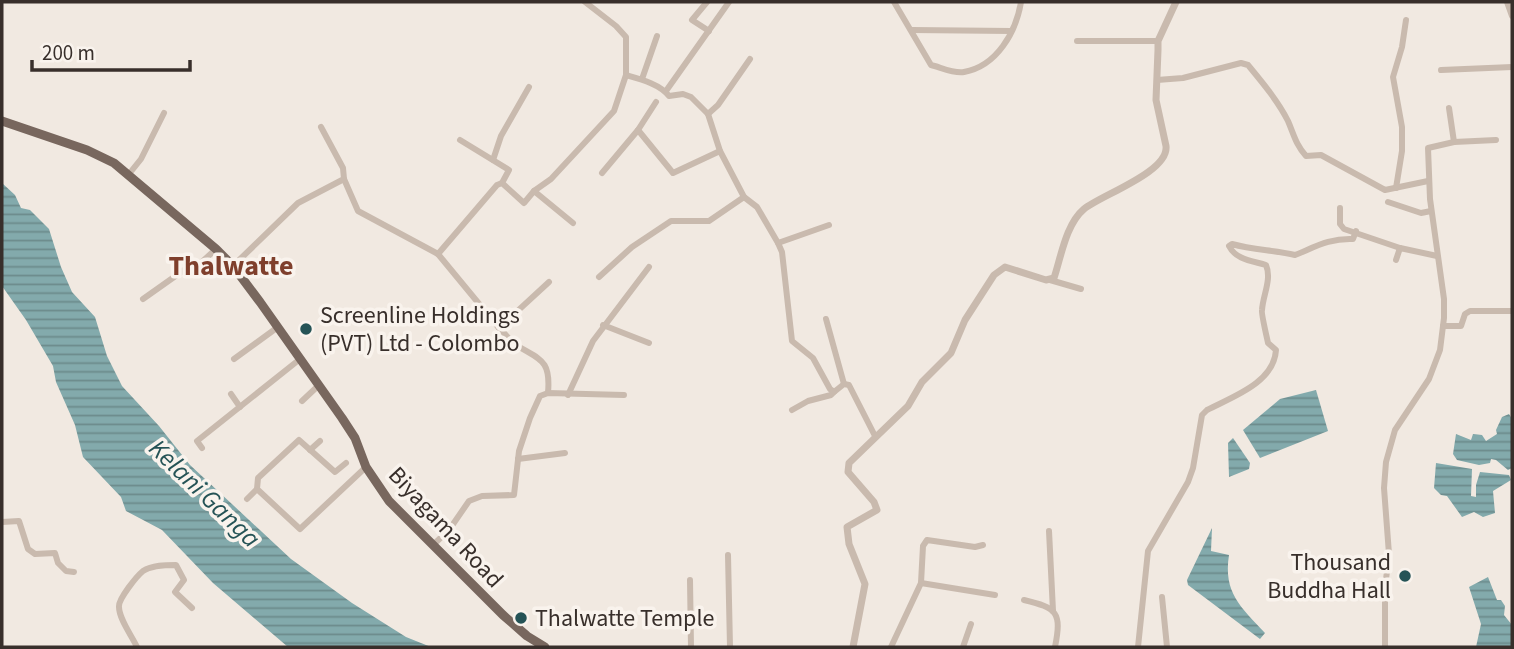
<svg xmlns="http://www.w3.org/2000/svg" width="1514" height="649" viewBox="0 0 1514 649" font-family="'Source Sans 3',sans-serif">
  <style>
    .water { fill: url(#water-rules) }
    .lines { fill: none; stroke-linecap: round; stroke-linejoin: round }
    .minor { stroke: #c9baae; stroke-width: 6 }
    .tertiary { stroke: #c9baae; stroke-width: 7 }
    .primary { stroke: #78675e; stroke-width: 9 }
    .poi-dot { fill: #255356; stroke: #f9f3ed; stroke-width: 2.5 }
    .labels { text-anchor: middle; stroke-width: 7; stroke-linejoin: round; paint-order: stroke }
    .poi-label { font-size: 24px; fill: #382f2b; stroke: #f9f3ed; text-anchor: start }
    .street-label { font-size: 24px; fill: #382f2b; stroke: #f9f3ed }
    .water-label { font-size: 26px; font-style: italic; fill: #255356; stroke: #f9f3ed }
    .quarter-label { font-size: 28px; font-weight: bold; fill: #7f3f2c; stroke: #f9f3ed }
  </style>
  <defs>
    <pattern id="water-rules" width="6" height="5" patternUnits="userSpaceOnUse" patternTransform="scale(1.75)"><rect width="6" height="5" fill="#83aaac"/><path d="M0 2.5h6" fill="none" stroke="#6c8b8c"/></pattern>
  </defs>
  <rect width="100%" height="100%" fill="#f1e9e1"/>
  <g class="water">
    <path d="M2,183l13,12 6,13 9,2 19,19 12,38 11,25 23,25 12,39 15,30 37,40 31,39 101,94 61,44 54,34 25,10h-143l-75,-64 -51,-53 -36,-19 -5,-14 -38,-40 -8,-32 -19,-43 -3,-16 -27,-46 -24,-34z"/>
    <path d="M1316,390l12,41 -68,27 -17,-28 37,-31z"/>
    <path d="M1509,414l3,5v49l-4,2 -12,-10 -5,-1 -1,4 -11,2 -22,-5 -4,-6 3,-20 15,6 2,-6 9,1 4,6 11,-7 -1,-4 6,-13z"/>
    <path d="M1233,438l17,25 -1,6 -20,8 -1,-34z"/>
    <path d="M1436,463l36,6 -1,27 5,1v-12l4,-13 29,3 2,5 -18,11 2,22 -12,4 -9,-5 -12,5 -15,-21 -6,-1 -7,-7z"/>
    <path d="M1212,528l-1,23 18,4c-6,38 12,52 36,78l-5,6 -72,-54 -1,-5z"/>
    <path d="M1488,577l9,23h4l4,6 -1,9 8,10v22h-36l5,-23 -12,-37z"/>
  </g>
  <g class="lines">
    <g class="minor">
      <path d="M585,2l31,24 10,11v38"/>
      <path d="M707,2l-15,18 17,11"/>
      <path d="M894,2l37,63c9,2 23,9 33,7 33,-6 52,-40 57,-70"/>
      <path d="M1507,2l5,14"/>
      <path d="M912,30l99,1"/>
      <path d="M1077,41h81"/>
      <path d="M1441,70l71,-3"/>
      <path d="M642,79l15,-43"/>
      <path d="M1157,80l26,-2 58,-15 7,2c14,17 30,36 40,56 6,14 8,24 18,35l15,-1 64,35 43,-9"/>
      <path d="M666,91l63,-89"/>
      <path d="M1449,108l5,34"/>
      <path d="M708,114l10,-9 32,-46"/>
      <path d="M638,130l35,43 47,-22"/>
      <path d="M460,140l49,30 -7,13"/>
      <path d="M493,160l8,-24 28,-49"/>
      <path d="M602,173l36,-43 18,-28"/>
      <path d="M129,174l12,-15 23,-46"/>
      <path d="M344,179l14,32 80,43"/>
      <path d="M1396,188l6,-37v-24l-9,-50 9,-30 4,-27"/>
      <path d="M534,191l39,32"/>
      <path d="M1388,202l33,11 10,-2"/>
      <path d="M1340,208v16l4,5 56,19"/>
      <path d="M778,243l51,-18"/>
      <path d="M1396,260l4,-12 37,8"/>
      <path d="M233,266l65,-63 46,-24 -1,-11 -22,-41"/>
      <path d="M599,277l33,-30 39,-26h38l35,-24"/>
      <path d="M1050,280l31,9"/>
      <path d="M549,282l-50,46 -61,-74 59,-69 5,-2 22,20 10,-12 17,-12 63,-68 12,-36c14,4 34,9 43,21l14,-2 8,3 17,17 12,37 24,46 13,10 21,36 4,9 10,89 21,17 17,31 4,3 10,-8 5,1 26,51"/>
      <path d="M143,299l41,-29 7,2 25,-23"/>
      <path d="M826,319l18,65"/>
      <path d="M603,325l46,18"/>
      <path d="M1443,326h18l4,-12 5,-3h42"/>
      <path d="M499,328c6,5 10,12 17,17 24,15 35,14 32,48"/>
      <path d="M234,359l44,-32"/>
      <path d="M231,394l9,13"/>
      <path d="M568,395l25,-54 56,-74"/>
      <path d="M302,401l17,-16"/>
      <path d="M792,410l16,-9 23,-6 3,-3"/>
      <path d="M202,448l-5,-7 103,-82"/>
      <path d="M310,450l10,-9"/>
      <path d="M518,459l47,-6"/>
      <path d="M346,463l-11,9 -36,-32 -41,38 -1,11 43,40 66,-62"/>
      <path d="M247,499l10,-10"/>
      <path d="M2,522l17,-1 9,28 7,5 20,-1 3,10 8,8 8,1"/>
      <path d="M1049,531l4,80"/>
      <path d="M433,545l16,-15 20,-29 13,-5 32,-1 5,-44 11,-33 10,-22 8,-3 76,2"/>
      <path d="M728,555l2,92"/>
      <path d="M690,580l1,67"/>
      <path d="M921,583l74,12"/>
      <path d="M1162,597l5,50"/>
      <path d="M1024,600c33,8 38,12 31,47"/>
      <path d="M137,647c-5,-11 -18,-28 -18,-40 -1,-8 18,-31 24,-36 9,-6 23,-6 33,-6l8,15 -9,12 17,16"/>
      <path d="M891,647l30,-64 2,-37 4,-6 48,7 8,-2"/>
      <path d="M963,647l8,-23"/>
      <path d="M1138,647l10,-96 40,-69 5,-14 9,-53 5,-5c25,-13 67,-27 69,-60l-8,-7c-1,-5 -7,-30 -6,-33 1,-15 10,-31 4,-45 -13,-4 -30,-5 -37,-19l3,-2c21,6 42,6 63,11 20,-8 35,-17 58,-16l3,-8"/>
      <path d="M1385,647v-59l4,-34 -5,-66 2,-26 9,-32 34,-51 11,-29 4,-32v-19l-14,-100 -2,-51 26,-6 42,-2"/>
    </g>
    <path class="tertiary" d="M853,647l12,-63 -16,-40 -2,-17 30,-17 -3,-8 -26,-30 1,-9 59,-57 14,-24 29,-29 14,-33 29,-45 11,-8 41,13 8,-2c7,-21 12,-54 30,-69 17,-14 85,-37 82,-63l-10,-46 2,-50v-9l18,-39"/>
    <path class="primary" d="M2,121l85,29 27,13 102,86 17,17 27,36 82,116 13,20 11,29 23,34 114,114 24,21 18,11"/>
  </g>
  <g class="poi-dot">
    <circle cx="306" cy="329" r="7"/>
    <circle cx="1405" cy="576" r="7"/>
    <circle cx="521" cy="618" r="7"/>
  </g>
  <g class="labels">
    <g class="poi-label">
      <text x="320" y="323">Screenline Holdings<tspan x="320" dy="28">(PVT) Ltd - Colombo</tspan></text>
      <text x="1391" y="570" text-anchor="end">Thousand<tspan x="1391" dy="28">Buddha Hall</tspan></text>
      <text x="535" y="626">Thalwatte Temple</text>
    </g>
    <g class="street-label">
      <text transform="translate(446 527) rotate(47)" y="8">Biyagama Road</text>
    </g>
    <g class="water-label">
      <text transform="translate(205 493) rotate(44)" y="9">Kelani Ganga</text>
    </g>
    <g class="quarter-label">
      <text x="231" y="275">Thalwatte</text>
    </g>
  </g>
  <rect width="1514" height="649" fill="none" stroke="#382f2b" stroke-width="7"/>
  <path d="M32 60v10h158v-10" fill="none" stroke="#382f2b" stroke-width="3.5"/>
  <text x="42" y="60" font-size="21" fill="#382f2b" stroke="#f9f3ed" stroke-width="5" paint-order="stroke">200 m</text>
</svg>
